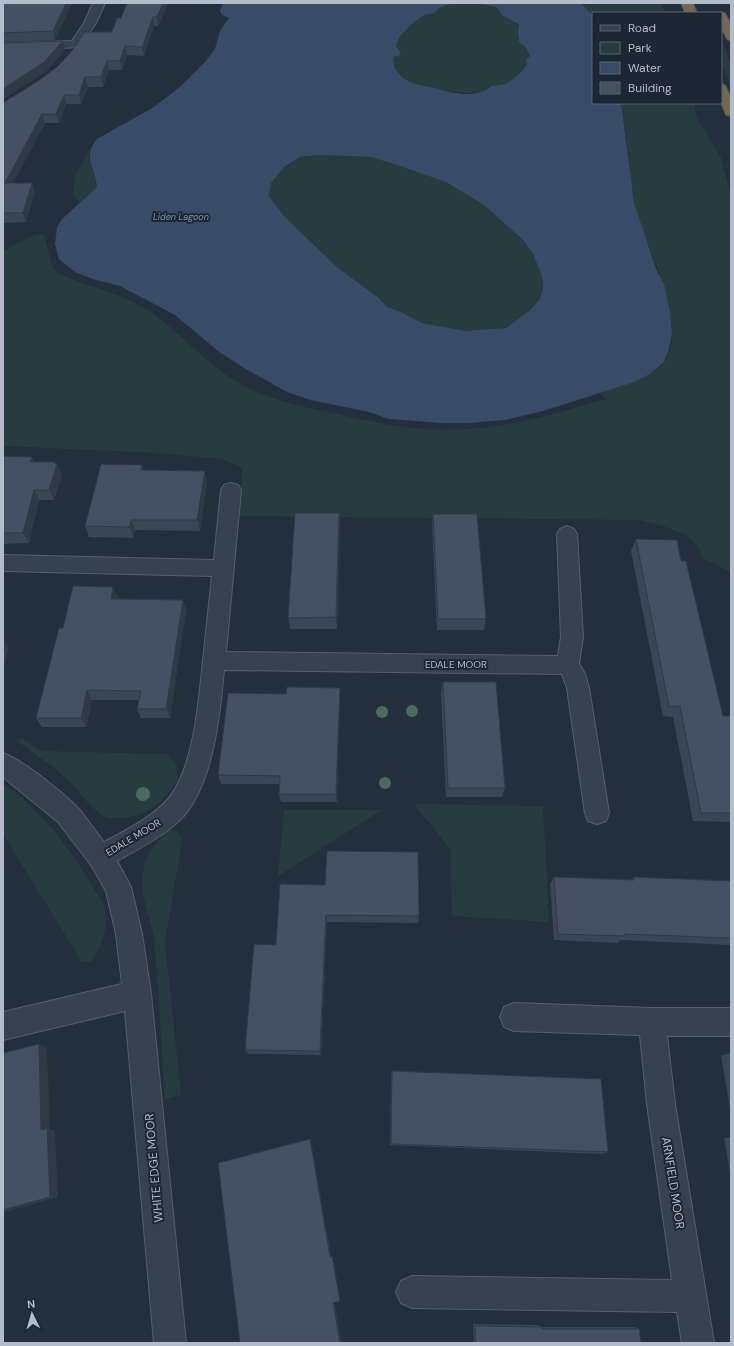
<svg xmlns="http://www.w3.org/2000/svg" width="734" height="1346" viewBox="0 0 734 1346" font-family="'DM Sans',sans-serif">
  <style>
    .green { fill: #263c3f }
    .water { fill: #394c67; fill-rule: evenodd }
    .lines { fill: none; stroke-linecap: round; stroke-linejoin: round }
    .minor-casing { stroke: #565f6c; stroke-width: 2 }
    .highway-casing { stroke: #434c59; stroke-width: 2 }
    .minor { fill: #38414e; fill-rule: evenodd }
    .highway { fill: #746855; fill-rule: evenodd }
    .tree { fill: #4b6a5d }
    .wall { fill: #3b4654 }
    .shaded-wall { fill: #303945 }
    .building { fill: #455162; stroke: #303945 }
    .labels { text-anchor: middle; stroke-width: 4; stroke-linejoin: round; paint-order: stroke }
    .far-water-label { font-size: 9px; font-style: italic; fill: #7c92b1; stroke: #1d2633 }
    .street-label { font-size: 10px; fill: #b4bcc9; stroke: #1d2633 }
    .near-street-label { font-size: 12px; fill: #b4bcc9; stroke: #1d2633 }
  </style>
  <rect width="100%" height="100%" fill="#242f3e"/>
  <g class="green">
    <path d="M474,3l22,4 6,8 18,9 -2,8 1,10 7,6 4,8 -6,13 -13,12 -5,2 -14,4 -12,6h-14l-22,-2 -10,-3 -16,-2 -17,-9 -6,-7 -2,-14 8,-1 -2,-6 -3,-3 3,-8 11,-13 14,-10 11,-2 4,-5 12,-4z"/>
    <path d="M581,3h80l4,10h-72v3z"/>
    <path d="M721,40l10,24v23l-10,-24z"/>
    <path d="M621,103h73l3,15 24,40 10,37v377l-27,-13 -6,-13 -14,-12 -24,-9 -21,-5 -400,-4 3,-49 -20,-8 -64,-6 -155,-7v-195c9,-4 32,-20 41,-16l9,34 7,5c25,12 54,17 79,31 34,19 59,52 92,73 29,20 68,28 102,35 31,7 61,14 92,16 59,4 117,-10 172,-28l10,-1 -8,-8c22,-8 50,-11 65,-30 27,-37 -21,-120 -30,-160 -4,-17 -5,-34 -6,-51 -2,-16 -5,-32 -7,-48z"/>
    <path d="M91,147l-2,8 8,32 -17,15 -7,-7 2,-20z"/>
    <path d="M319,155l52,2 26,8 49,17 38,23 40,36 9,13 9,22 1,12 -3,11 -11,12 -23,17 -42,3 -42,-8 -21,-11 -14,-5 -8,-9 -41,-30 -54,-52 -15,-20 2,-13 13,-16 16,-10z"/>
    <path d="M22,738l19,13 126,3 9,11 2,14c-12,20 -27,36 -51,38 -7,1 -14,2 -21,0 -14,-6 -25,-24 -35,-34 -17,-16 -34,-28 -53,-41z"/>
    <path d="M3,784c44,29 74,76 101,121 6,21 -1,37 -12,56l-10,1 -79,-128z"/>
    <path d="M414,804l129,2 6,116 -97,-6 -2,-67z"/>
    <path d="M284,810h98l-104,66z"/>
    <path d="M169,830l9,2 4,7 -17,102 16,154 -16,4c-4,-53 -6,-107 -11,-160 -3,-22 -15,-44 -11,-66 2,-18 12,-30 26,-43z"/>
  </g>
  <path class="water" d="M223,3h251l-23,1 -12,4 -4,5 -11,2 -14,10 -11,13 -3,8 3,3 2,6 -8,2c1,4 1,11 4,14 9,14 25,14 38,17 13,4 33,9 46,4 4,-1 7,-4 11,-6 5,-1 11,-1 15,-3 7,-4 17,-13 20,-19l-1,-4 4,-4 -4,-8 -7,-6 -1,-10 1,-8 -17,-9 -6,-8 -20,-4h105l12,13v87h28l13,100 23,68 7,13 6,27 2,23 -4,18 -4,10 -14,12 -16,8 -91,29 -38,9 -37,3h-26l-53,-4 -20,-7 -58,-12 -24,-8 -43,-24 -26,-17 -43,-36 -55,-29 -27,-7 -18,-7 -16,-13 -4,-15 2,-16 4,-8 36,-33c-2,-20 -15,-30 0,-48l57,-32 27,-21 24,-24 10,-13 5,-18 9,-13 -7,-3 -2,-4zM319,155l52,2 26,8 49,17 38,23 40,36 9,13 9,22 1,12 -3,11 -11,12 -23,17 -41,3 -43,-8 -21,-11 -14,-5 -8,-9 -41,-30 -54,-52 -15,-20 2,-13 13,-16 16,-10z"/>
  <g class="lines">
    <g class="minor-casing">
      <g id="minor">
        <path d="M93,3h12l-9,20 -16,24 -77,4v-8l69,-2 12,-18z"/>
        <path d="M231,483l7,2 3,5 -15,162 332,4 3,-19 -4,-103 3,-5 7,-3 7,3 3,5 6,103 -4,26 6,11 4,14 20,125 -3,8 -9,3 -9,-3 -3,-8 -18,-125 -5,-14 -338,-4c-4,45 -11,117 -44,150 -18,17 -42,29 -63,41l14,26 11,47 9,60 35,349h-32l-29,-332 -122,29v-28l119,-28 -6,-50 -10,-43 -15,-26 -33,-43 -55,-45v-24c21,8 55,36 72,52 11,11 19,25 29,37 22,-12 48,-24 65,-44 25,-31 30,-99 34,-138 3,-28 6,-56 9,-84l-209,-5v-16l211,5 7,-70 3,-5z"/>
        <path d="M514,1003l138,5h79v28h-64l8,68 39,239h-32l-5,-31 -265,-4 -11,-5 -5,-11 5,-11 11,-5 260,4 -25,-176 -7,-69 -126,-4 -10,-4 -4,-10 4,-10z"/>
      </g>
    </g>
    <g class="highway-casing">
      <g id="highway">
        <path d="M681,3h12l4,10h-12z"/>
        <path d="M721,12l4,1 6,11v17l-4,-2 -6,-11v-15h-4z"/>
        <path d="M721,84l4,1 6,12v19l-5,-1 -5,-12z"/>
      </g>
    </g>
    <use href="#minor" class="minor"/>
    <use href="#highway" class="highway"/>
  </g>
  <g class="tree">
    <circle cx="412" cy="711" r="6"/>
    <circle cx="382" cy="712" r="6"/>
    <circle cx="385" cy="783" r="6"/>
    <circle cx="143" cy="794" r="7"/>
  </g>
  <g class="wall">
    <path d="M3,3h69l-17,37 -52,2z"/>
    <path d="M127,3l35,16 -4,7h-4l-10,30 -17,-1 -5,15h-13l-6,17h-15l-7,17h-15l-7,19h-14l-32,60h19l3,9 -9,30 -23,1v-118l109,-73 9,-14z"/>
    <path d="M3,456l29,1 2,5 23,2 5,11 -8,25h-15l-10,43 -26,1z"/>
    <path d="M144,470l61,1 2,12 -7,48 -65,-1 -2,8 -44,-1 -4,-11z"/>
    <path d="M339,513l1,13 -3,103h-47l-2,-11z"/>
    <path d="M433,514l53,105 -2,11h-47l-5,-104z"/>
    <path d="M636,539l45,22 42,155h8v106l-38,-1 -20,-104 -10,-1 -32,-165z"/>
    <path d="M118,597l-1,2 66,1 3,10 -16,108h-29l-4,-9 2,-9h-47l-6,27h-44l-6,-9 27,-90z"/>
    <path d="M443,682l62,106 -3,9h-56l-5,-104z"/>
    <path d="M340,688v9l-3,105h-56l-2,-8 1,-10h-59l-3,-9 68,-81z"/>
    <path d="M554,877l77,3 3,-3 97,4v64l-110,-5 -3,3 -64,-3 -4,-56z"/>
    <path d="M280,884l139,32 -1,7 -91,-1 -6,133 -73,-1 -3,-4 31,-105z"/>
    <path d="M730,1053h1v62l-10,-59z"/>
    <path d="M392,1071l216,81 -7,2 -211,-9 1,-70z"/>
    <path d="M731,1137v42l-7,-41z"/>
    <path d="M473,1324l66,1 3,2h92l5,2 2,14h-167z"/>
  </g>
  <g class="shaded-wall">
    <path d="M66,3h6l-17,37 -2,-9z"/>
    <path d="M163,3h5l-6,16 -4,7 -1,-9z"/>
    <path d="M153,17l1,9 -10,30 -2,-9z"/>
    <path d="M63,41l2,9 -18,21 -44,29v-11z"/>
    <path d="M125,46l2,9 -5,15 -2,-9z"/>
    <path d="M107,61l2,9 -6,17 -2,-10z"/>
    <path d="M85,77l3,10 -7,17 -2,-9z"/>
    <path d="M64,95l2,9 -7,19 -3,-9z"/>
    <path d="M42,114l3,9 -37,70 -3,-10z"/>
    <path d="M32,183l3,9 -9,30 -3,-9z"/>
    <path d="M32,457l4,11 -6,-6z"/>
    <path d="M55,462l2,4v-2l5,11 -8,25 -5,-10z"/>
    <path d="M142,465l4,11 -5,-6z"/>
    <path d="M205,471l2,12 -7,48 -3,-11z"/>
    <path d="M34,490l5,10 -10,43 -6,-10z"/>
    <path d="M339,513l1,13 -3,103 -1,-12z"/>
    <path d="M131,520l4,10 -2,8 -3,-11z"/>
    <path d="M113,587l5,10 -3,12 -4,-10z"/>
    <path d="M183,600l3,10 -16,108 -4,-9z"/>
    <path d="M3,638l6,10 -6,21z"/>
    <path d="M340,688v9l-3,105 -1,-8z"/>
    <path d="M87,690l5,10 -6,27 -5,-9z"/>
    <path d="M326,915l1,7 -6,133 -1,-4z"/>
    <path d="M39,1044l8,4 3,81 5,1 3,67 -55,16v-3l38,-80z"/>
    <path d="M310,1139l1,1 20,115 -1,2z"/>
    <path d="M333,1255l7,43v3l-8,-45z"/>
    <path d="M334,1300l8,43h-2l-7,-40z"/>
  </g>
  <g class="building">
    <path d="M3,3h63l-13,28 -50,2z"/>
    <path d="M127,3h36l-6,14h-4l-11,30 -17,-1 -5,15h-13l-6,16h-16l-6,18h-15l-8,19h-14l-37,69h27l-9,30h-20v-108l1,-3 34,-21 19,-14 14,-15 14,-20h27l5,-14h4z"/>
    <path d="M63,41l-19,21 -41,27v-46z"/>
    <path d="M3,456l29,1 -2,5h25v2h2l-8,26h-15l-11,43h-20z"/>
    <path d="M101,464l41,1 -1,5 64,1 -8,49h-66l-1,7 -45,-1z"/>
    <path d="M295,513h44l-3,104 -48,1z"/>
    <path d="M433,514h44l9,105h-48z"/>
    <path d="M636,539l41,1 4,21h5l37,155h8v97h-30l-21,-107h-11z"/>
    <path d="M73,586l40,1 -2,12 72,1 -17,109h-29l4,-18 -54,-1 -6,28h-45l23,-90h4z"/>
    <path d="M443,682h53l9,106h-57z"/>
    <path d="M287,687l53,1 -4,106h-57l1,-18 -62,-1 10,-82 58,1z"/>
    <path d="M327,851l91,1 1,64 -93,-1 -6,136 -75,-1 9,-106 22,1 4,-61 45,1z"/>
    <path d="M554,877l80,3v-3l97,4v57l-107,-4 1,2 -67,-2z"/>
    <path d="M39,1044l2,86 6,-2 3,69 -47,13v-157z"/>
    <path d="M392,1071l209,8 7,73 -217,-8z"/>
    <path d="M310,1139l20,118 2,-1 8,45 -7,2 7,40h-100l-22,-180z"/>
    <path d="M475,1326l67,1v2h97l2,14h-165z"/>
  </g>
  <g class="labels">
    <g class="far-water-label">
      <text x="181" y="220">Liden Lagoon</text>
    </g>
    <g class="street-label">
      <text x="456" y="668">EDALE MOOR</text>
      <text transform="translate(133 837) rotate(-31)" y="4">EDALE MOOR</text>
    </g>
    <g class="near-street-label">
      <text transform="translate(154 1168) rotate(-95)" y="4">WHITE EDGE MOOR</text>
      <text transform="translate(673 1183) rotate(81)" y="4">ARNFIELD MOOR</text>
    </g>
  </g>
  <rect width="734" height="1346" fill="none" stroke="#b4bcc9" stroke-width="8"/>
  <rect x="592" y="12" width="130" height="92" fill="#1d2633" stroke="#59626f"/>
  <rect x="600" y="25" width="20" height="6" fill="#38414e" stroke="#59626f"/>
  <text x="628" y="32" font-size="12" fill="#b4bcc9">Road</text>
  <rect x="600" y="42" width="20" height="12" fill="#263c3f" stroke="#59626f"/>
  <text x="628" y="52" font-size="12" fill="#b4bcc9">Park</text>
  <rect x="600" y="62" width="20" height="12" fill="#394c67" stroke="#59626f"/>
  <text x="628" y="72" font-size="12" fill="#b4bcc9">Water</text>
  <rect x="600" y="82" width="20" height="12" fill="#455162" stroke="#59626f"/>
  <text x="628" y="92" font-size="12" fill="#b4bcc9">Building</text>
  <g transform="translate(32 1314) rotate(355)" stroke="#1d2633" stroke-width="3" paint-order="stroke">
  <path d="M0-3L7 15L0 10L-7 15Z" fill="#b4bcc9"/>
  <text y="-6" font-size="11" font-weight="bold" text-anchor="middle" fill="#b4bcc9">N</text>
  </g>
</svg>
